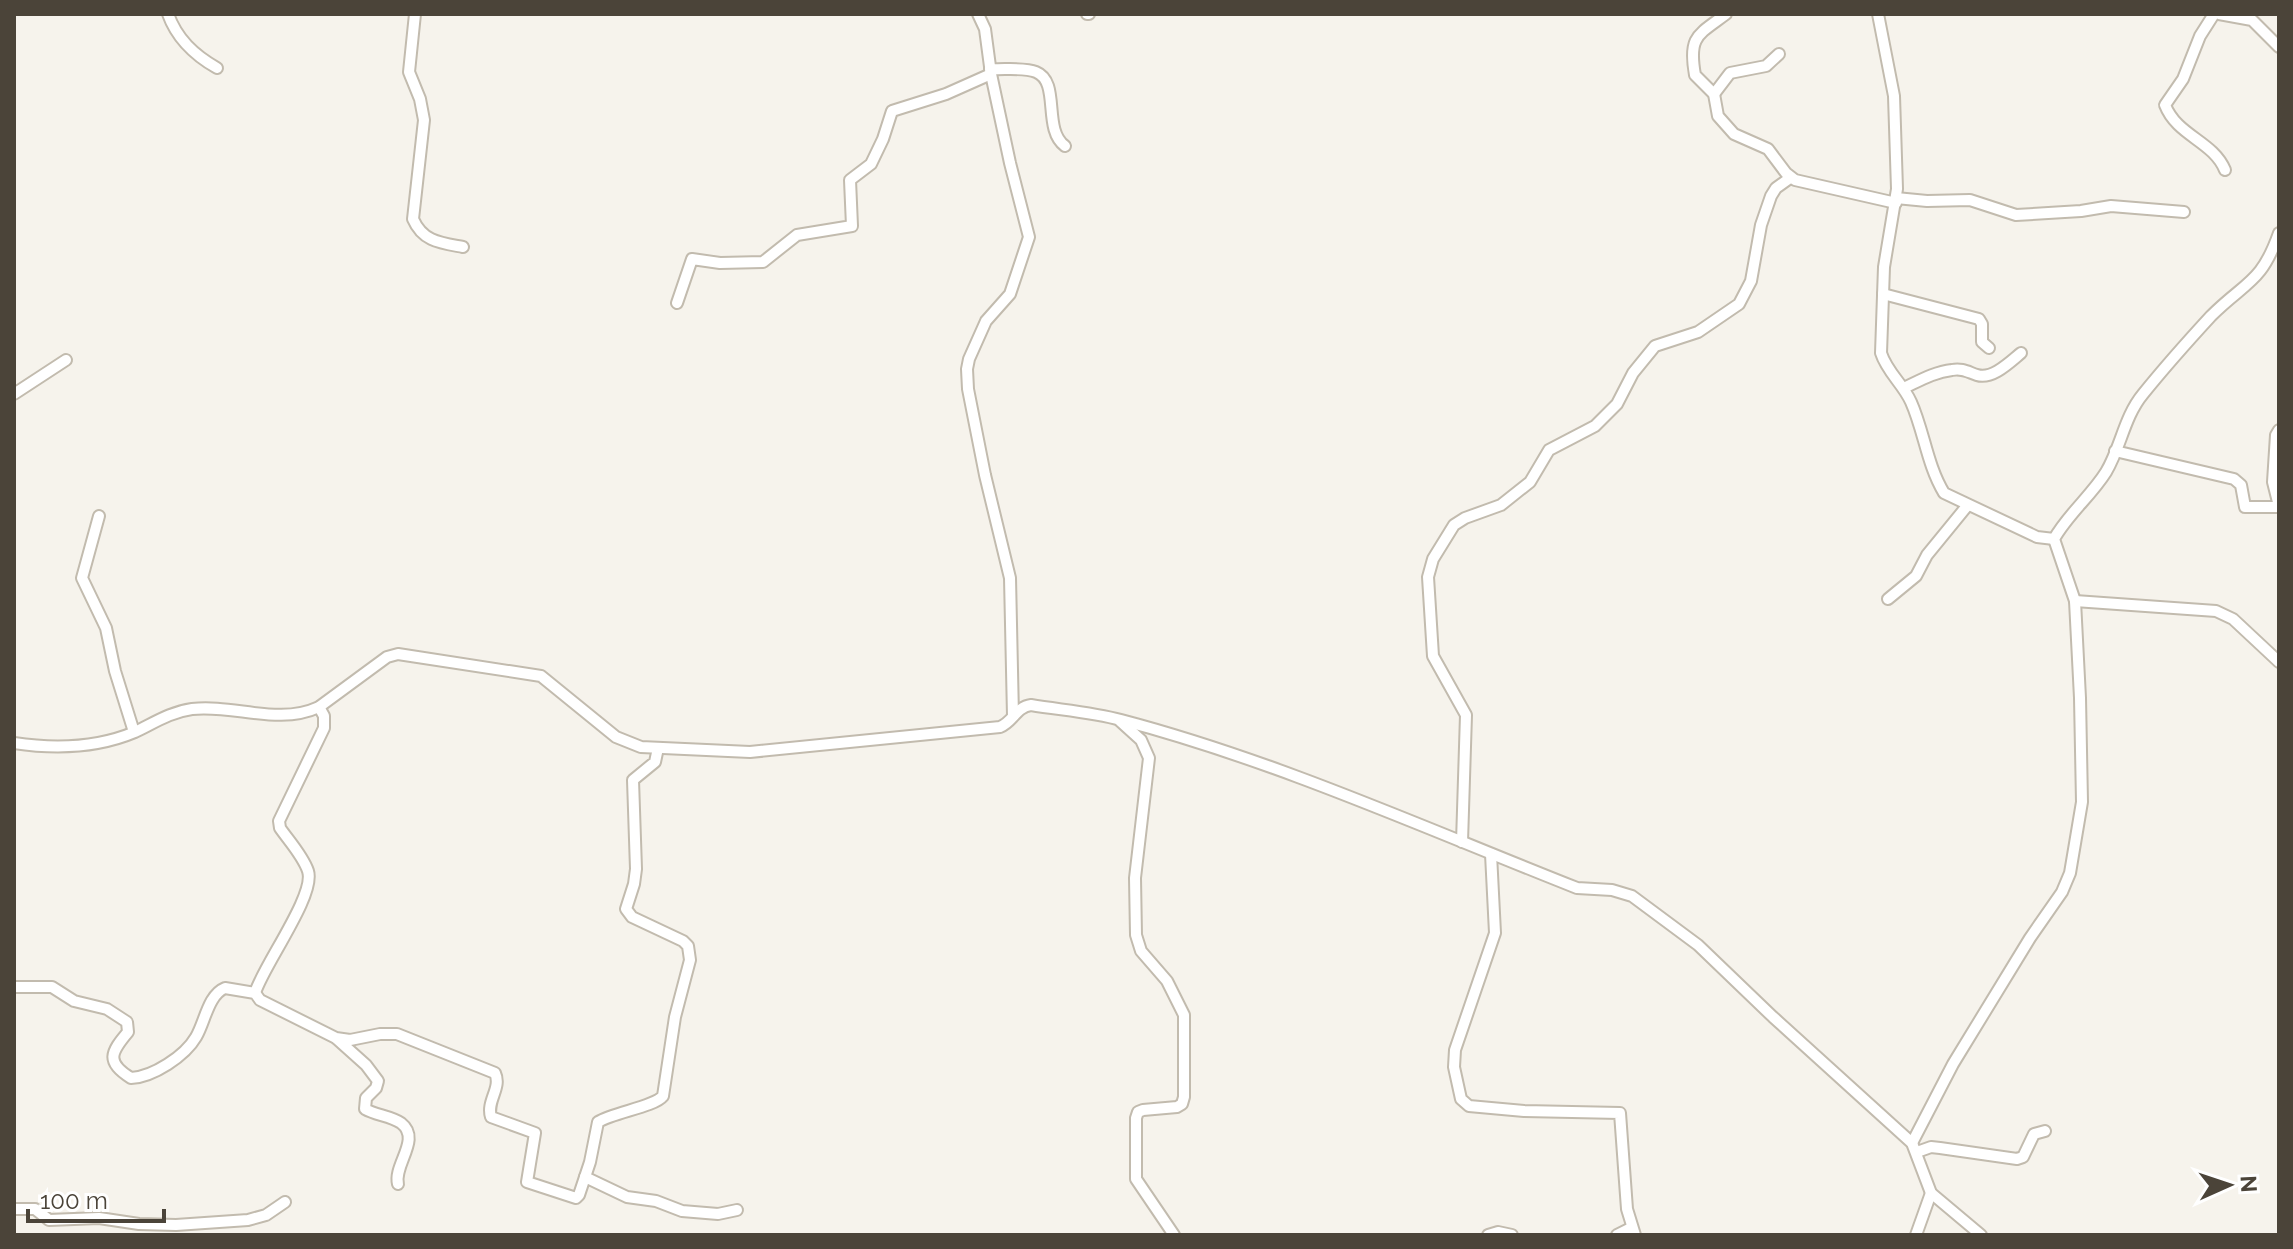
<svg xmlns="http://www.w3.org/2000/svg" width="2293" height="1249" viewBox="0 0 2293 1249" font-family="Raleway,sans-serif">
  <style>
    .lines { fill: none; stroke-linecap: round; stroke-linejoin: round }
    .minor-casing { stroke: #c2bbae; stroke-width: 14 }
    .minor { stroke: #fff; stroke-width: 10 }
  </style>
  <rect width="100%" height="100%" fill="#f6f3ec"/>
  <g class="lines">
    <g class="minor-casing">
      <g id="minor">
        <path d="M168,14c9,25 26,41 49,54"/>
        <path d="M415,14l-6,58 11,27 4,21 -11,99c10,23 28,24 50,28"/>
        <path d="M978,14l7,15 6,45 19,89 19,74 -19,57 -24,27 -17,38 -2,10 1,20 17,86 25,103 3,138"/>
        <path d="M1087,14h2"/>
        <path d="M1726,14c-28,21 -38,22 -31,61l19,19 4,22 16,18 34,15 18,24 9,7 101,23"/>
        <path d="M1878,14l16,82 3,93 -13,78 -3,86c6,19 22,31 30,49 13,29 16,63 33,91l93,44 17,2"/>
        <path d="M2214,14l-14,22 -17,43 -18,26c12,31 48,36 60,65"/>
        <path d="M2219,14l33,6 27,27"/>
        <path d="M990,69c13,1 34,-2 46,3 25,10 6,57 29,74"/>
        <path d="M1714,94l16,-21 36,-7 13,-12"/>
        <path d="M1896,198l31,3 43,-1 46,15 65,-4 30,-5 73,6"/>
        <path d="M1883,294l96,25 3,5v18l7,6"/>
        <path d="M677,303l15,-44 28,4 43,-1 34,-27 55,-9 -2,-46 21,-16 12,-25 9,-28 54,-17 45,-20"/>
        <path d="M1904,388c15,-7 30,-16 48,-18 10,-2 16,2 25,5 15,5 33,-13 44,-22"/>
        <path d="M14,394l52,-34"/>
        <path d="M2279,430l-3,5 -3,47 6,24"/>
        <path d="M2115,451l119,28 7,6 4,22h34"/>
        <path d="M99,516l-17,62 24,50 9,43 19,61"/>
        <path d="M1888,599l28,-23 11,-21 40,-49"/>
        <path d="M2075,601l141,10 17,8 46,43"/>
        <path d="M1120,721l21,19 8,18 -14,120 1,57 5,16 26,30 17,34v82l-2,7 -5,3 -34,3 -5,2 -2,6v61l38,56"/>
        <path d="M14,743c40,6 83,5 121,-11 19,-9 35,-20 57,-23 42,-5 86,17 127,-2l68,-50 11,-3 143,22 75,61 25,10 109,5 250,-25c13,-5 16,-20 31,-22 30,5 61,7 90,15 156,41 306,109 456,168l35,2 20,6 66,49 75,72 139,126 19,50 50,42"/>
        <path d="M1462,842l4,-127 -33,-59 -5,-79 5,-18 21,-34 11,-7 36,-13 29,-23 19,-32 46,-24 22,-22 16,-31 22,-27 43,-14 41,-28 12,-23 10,-56 10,-29 5,-8 14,-10"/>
        <path d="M1491,854l4,79 -40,117 -1,17 7,32 8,7 55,5 96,2 7,96 8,26"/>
        <path d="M14,987h38l22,14 33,8 20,13 1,10c-17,20 -23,30 3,46 22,-1 54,-22 65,-41 9,-15 12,-42 29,-49l30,5 5,7 76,38 14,2 30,-6h17l98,39c7,15 -9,28 -4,44l44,16 -8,49 49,16 3,-3 11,-33 8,-40c16,-10 56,-15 65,-26l12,-79 15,-57 -2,-14 -5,-5 -51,-24 -6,-8 8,-25 2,-15 -3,-89 22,-18 3,-14"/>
        <path d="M255,993c8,-27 61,-98 53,-122 -5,-15 -19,-30 -28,-43l-1,-7 45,-93v-12l-5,-9"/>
        <path d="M337,1039l29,26 12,16 -2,7 -10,10 -1,11c10,6 26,7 36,14 21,16 -8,42 -3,61"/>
        <path d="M1912,1143l41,-79 77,-126 32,-46 8,-19 12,-71 -2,-104 -5,-97 -21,-62c14,-25 37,-43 52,-67 15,-25 18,-55 37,-78 21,-26 45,-53 68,-78 35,-35 50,-32 68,-83"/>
        <path d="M1917,1152l14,-5 9,1 77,11 6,-2 11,-23 11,-3"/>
        <path d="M585,1177l42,20 29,4 26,10 36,3 19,-4"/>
        <path d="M14,1209h21l14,11 50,-2 40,6 37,1 72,-5 18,-5 19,-13"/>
        <path d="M1488,1235l10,-3 14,3"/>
        <path d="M1617,1235l14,-7"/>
        <path d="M1916,1235l15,-42"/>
      </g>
    </g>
    <use href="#minor" class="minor"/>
  </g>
  <rect width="2293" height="1249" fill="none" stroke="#4b4439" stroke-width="32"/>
  <g transform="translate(2229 1185) rotate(87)" stroke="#ffffff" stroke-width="6" paint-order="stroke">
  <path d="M0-6L14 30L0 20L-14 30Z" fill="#4b4439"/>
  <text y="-12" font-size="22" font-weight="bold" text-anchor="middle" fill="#4b4439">N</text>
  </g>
  <path d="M28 1209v12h136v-12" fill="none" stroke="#4b4439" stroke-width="4"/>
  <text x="40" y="1209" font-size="24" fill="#4b4439" stroke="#ffffff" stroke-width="6" paint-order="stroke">100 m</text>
</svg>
